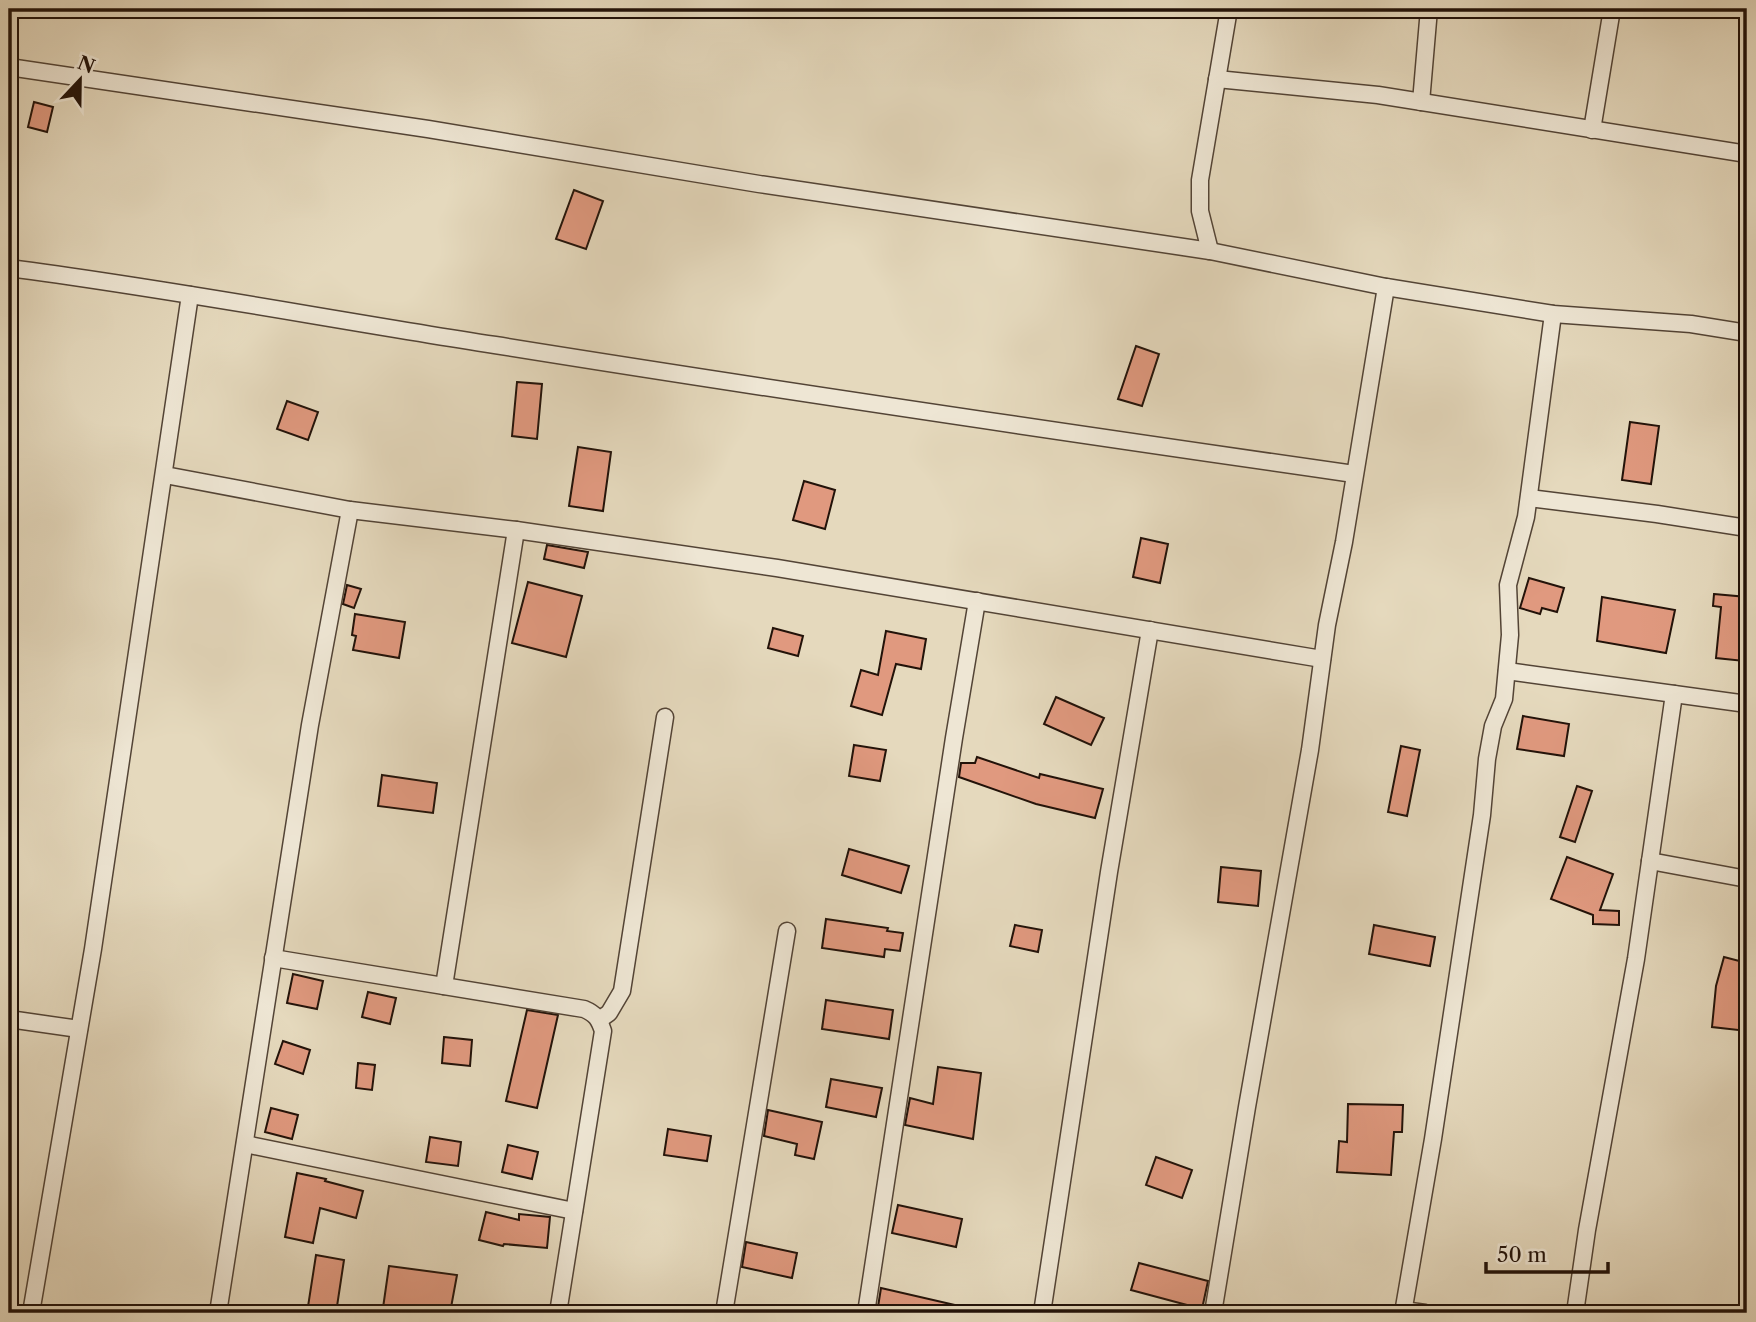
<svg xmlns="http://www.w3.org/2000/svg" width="1756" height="1322" viewBox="0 0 1756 1322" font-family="'Libre Caslon Text',serif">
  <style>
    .building { fill: #e0997f; stroke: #221209; stroke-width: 2 }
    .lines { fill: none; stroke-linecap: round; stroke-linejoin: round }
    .street-casing { stroke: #534436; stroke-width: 19 }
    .street { stroke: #eee6d4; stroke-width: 16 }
  </style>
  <rect width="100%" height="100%" fill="#e5d9bd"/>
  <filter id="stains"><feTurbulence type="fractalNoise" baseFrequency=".00286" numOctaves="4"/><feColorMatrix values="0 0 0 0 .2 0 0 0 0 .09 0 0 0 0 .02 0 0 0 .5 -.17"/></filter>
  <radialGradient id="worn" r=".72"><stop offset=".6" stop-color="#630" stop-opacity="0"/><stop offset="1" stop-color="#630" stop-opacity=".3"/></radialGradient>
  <g class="building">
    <path d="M34,102l19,5 -6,25 -19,-5z"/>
    <path d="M574,190l29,11 -17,48 -30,-10z"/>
    <path d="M1136,346l23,8 -17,52 -24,-7z"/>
    <path d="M517,382l25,2 -5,55 -25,-3z"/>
    <path d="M287,401l31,11 -10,28 -31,-11z"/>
    <path d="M1630,422l29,4 -8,58 -29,-4z"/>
    <path d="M578,447l33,5 -8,59 -34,-5z"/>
    <path d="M804,481l31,9 -10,39 -32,-9z"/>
    <path d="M1141,538l27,6 -8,39 -27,-6z"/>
    <path d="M547,545l41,7 -4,16 -40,-9z"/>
    <path d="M1529,578l35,10 -7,24 -15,-4 -2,6 -20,-6z"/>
    <path d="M528,582l54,14 -16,61 -54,-14z"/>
    <path d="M347,585l14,4 -7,19 -11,-4z"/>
    <path d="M1714,594l33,3 -3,64 -28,-3 5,-51 -8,-1z"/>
    <path d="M1602,597l73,13 -9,43 -69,-12z"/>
    <path d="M355,614l50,8 -6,36 -46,-8 3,-14 -4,-1z"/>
    <path d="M773,628l30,8 -5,20 -30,-8z"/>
    <path d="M886,631l40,8 -5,30 -25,-5 -14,51 -31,-9 10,-36 17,5z"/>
    <path d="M1056,697l48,21 -13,27 -47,-21z"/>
    <path d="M1523,716l46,8 -5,32 -47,-7z"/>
    <path d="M854,745l32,5 -6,31 -31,-5z"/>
    <path d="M1401,746l19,4 -13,66 -19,-4z"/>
    <path d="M977,757l62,21 1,-4 63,15 -8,29 -59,-14 -77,-27 2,-14h14z"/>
    <path d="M382,775l55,8 -4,30 -55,-7z"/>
    <path d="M1577,786l15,5 -17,51 -15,-5z"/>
    <path d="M849,849l60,17 -8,27 -59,-18z"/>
    <path d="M1567,857l46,17 -13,36 19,1v14l-26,-1v-9l-42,-16z"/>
    <path d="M1221,867l40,4 -3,35 -40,-4z"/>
    <path d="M826,919l62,9 -1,3 16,2 -3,18 -15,-2 -1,8 -62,-9z"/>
    <path d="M1015,925l27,5 -4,22 -28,-6z"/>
    <path d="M1374,925l61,12 -5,29 -61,-12z"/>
    <path d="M1724,957l23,6v68l-35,-4 4,-41z"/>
    <path d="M293,974l30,7 -6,28 -30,-6z"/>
    <path d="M368,992l28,6 -6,26 -28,-7z"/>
    <path d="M826,1000l67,10 -4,29 -67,-10z"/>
    <path d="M527,1010l31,5 -21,93 -31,-7z"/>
    <path d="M444,1037l28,3 -2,26 -28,-3z"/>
    <path d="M283,1041l27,9 -7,24 -28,-10z"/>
    <path d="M358,1063l17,2 -3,25 -16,-2z"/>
    <path d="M938,1067l43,6 -8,66 -68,-14 5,-27 23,6z"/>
    <path d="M831,1079l51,9 -6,29 -50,-10z"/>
    <path d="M1348,1104l55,1 -1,27h-8l-3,43 -54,-3 2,-31 8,1z"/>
    <path d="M271,1108l27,7 -6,24 -27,-7z"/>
    <path d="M768,1110l54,12 -8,37 -19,-4 2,-11 -33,-8z"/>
    <path d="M668,1129l43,7 -4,25 -43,-6z"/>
    <path d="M430,1137l31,5 -3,24 -32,-4z"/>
    <path d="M508,1145l30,7 -6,27 -30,-7z"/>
    <path d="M1156,1157l36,13 -10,28 -36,-13z"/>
    <path d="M297,1173l29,6 -1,2 38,10 -7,27 -36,-10 -7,35 -28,-6z"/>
    <path d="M898,1205l64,14 -6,28 -64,-14z"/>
    <path d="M486,1212l33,8v-6l31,3 -3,31 -43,-4 -1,2 -24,-6z"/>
    <path d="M746,1242l51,11 -5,25 -50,-11z"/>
    <path d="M316,1255l28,5 -8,53h-29z"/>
    <path d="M1139,1263l69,18 -6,28 -71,-19z"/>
    <path d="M389,1266l68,9 -7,38h-32l-35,-5z"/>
    <path d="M881,1288l87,20 -1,5h-90z"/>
  </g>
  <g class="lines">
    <g class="street-casing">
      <g id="street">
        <path d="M9,67l419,62 331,55 451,67 176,36 167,27 138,10 56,9"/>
        <path d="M1217,79l161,16 369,59"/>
        <path d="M1421,102l8,-93"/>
        <path d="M1592,130l20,-121"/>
        <path d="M1210,251l-10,-40v-31l29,-171"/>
        <path d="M9,268c163,21 324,52 486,77 286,46 573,88 859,129"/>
        <path d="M165,475l185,35 166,20 261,38 545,91"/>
        <path d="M1529,498l128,16 90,14"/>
        <path d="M1507,671l240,33"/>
        <path d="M1650,861l97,18"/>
        <path d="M273,958l311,51c12,5 15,10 19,22l-45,282"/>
        <path d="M444,986l72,-456"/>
        <path d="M9,1019l70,10"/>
        <path d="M599,1020l10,-7 13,-22 43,-274"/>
        <path d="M245,1144l329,67"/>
        <path d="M1403,1310l22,3"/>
        <path d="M31,1313l62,-364 97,-654"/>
        <path d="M218,1313l92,-588 40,-215"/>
        <path d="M724,1313l63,-382"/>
        <path d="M866,1313l88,-575 23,-137"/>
        <path d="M1042,1313l67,-441 41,-242"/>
        <path d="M1213,1313l34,-206 63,-357 17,-125 17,-83 42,-255"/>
        <path d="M1403,1313l30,-174 49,-324 5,-56 6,-33 11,-27 6,-64 -2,-50 18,-68 27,-203"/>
        <path d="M1575,1313l12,-83 49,-271 38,-265"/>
        <path d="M1746,1313l1,-6"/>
      </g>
    </g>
    <use href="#street" class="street"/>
  </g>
  <rect width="1756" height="1322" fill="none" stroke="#e5d9bd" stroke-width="35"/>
  <rect x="10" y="10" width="1735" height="1301" fill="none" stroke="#221209" stroke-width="3.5"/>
  <rect x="18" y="18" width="1721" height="1287" fill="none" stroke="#221209" stroke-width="2"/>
  <g transform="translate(80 80) rotate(22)" stroke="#eee6d4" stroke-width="5" paint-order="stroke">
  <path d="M0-5L12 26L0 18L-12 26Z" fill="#221209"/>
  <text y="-10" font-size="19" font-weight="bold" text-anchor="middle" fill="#221209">N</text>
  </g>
  <path d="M1486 1262v10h122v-10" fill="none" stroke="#221209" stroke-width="3.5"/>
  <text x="1497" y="1262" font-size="21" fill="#221209" stroke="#eee6d4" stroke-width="5" paint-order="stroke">50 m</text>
  <rect width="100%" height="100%" filter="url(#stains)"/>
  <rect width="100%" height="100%" fill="url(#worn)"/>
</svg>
